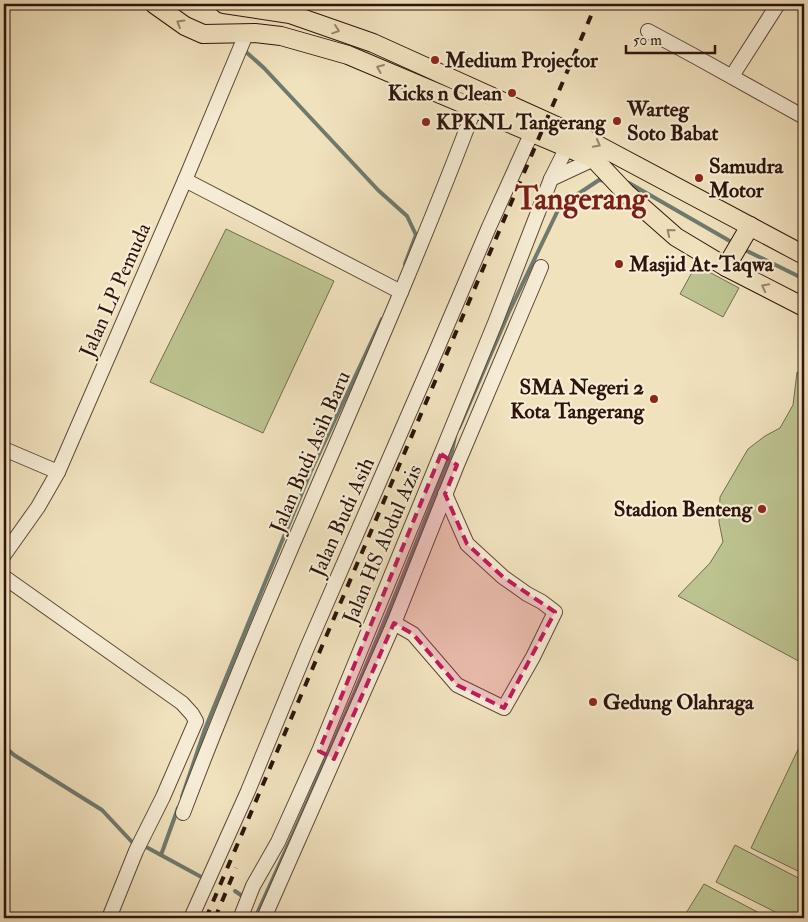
<svg xmlns="http://www.w3.org/2000/svg" width="808" height="922" viewBox="0 0 808 922" font-family="'IM FELL Double Pica',serif">
  <style>
    .green { fill: #bcc390; stroke: #746c4e }
    .lines { fill: none; stroke-linecap: round; stroke-linejoin: round }
    .stream { stroke: #6f7a6f; stroke-width: 4 }
    .minor-casing { stroke: #5d4838; stroke-width: 16 }
    .major-casing { stroke: #2c140b; stroke-width: 20 }
    .minor { stroke: #f6ecd5; stroke-width: 14 }
    .major { stroke: #f1e2be; stroke-width: 18 }
    .rail { stroke: #2c140b; stroke-width: 4; stroke-dasharray: 9 9; stroke-linecap: butt }
    .oneway { stroke: #98856d }
    .marked { fill: #c2185b; fill-opacity: 0.2; stroke: #c2185b; stroke-width: 4; stroke-dasharray: 10 6; stroke-linejoin: round }
    .poi-dot { fill: #8f2418; stroke: #f6ecd5; stroke-width: 2 }
    .labels { text-anchor: middle; stroke-width: 4.5; stroke-linejoin: round; paint-order: stroke }
    .poi-label { font-size: 21px; font-weight: bold; fill: #2c140b; stroke: #f6ecd5; text-anchor: start }
    .street-label { font-size: 21px; fill: #2c140b; stroke: #f6ecd5 }
    .town-label { font-size: 31px; font-weight: bold; fill: #7a1f14; stroke: #f6ecd5 }
  </style>
  <rect width="100%" height="100%" fill="#f1e2be"/>
  <filter id="stains"><feTurbulence type="fractalNoise" baseFrequency=".004" numOctaves="4"/><feColorMatrix values="0 0 0 0 .2 0 0 0 0 .09 0 0 0 0 .02 0 0 0 .5 -.17"/></filter>
  <radialGradient id="worn" r=".72"><stop offset=".6" stop-color="#630" stop-opacity="0"/><stop offset="1" stop-color="#630" stop-opacity=".3"/></radialGradient>
  <g class="green">
    <path d="M226,229l108,52 -71,152 -113,-51z"/>
    <path d="M696,265l43,23 -16,29 -43,-23z"/>
    <path d="M797,372l7,4v288l-126,-68 32,-33 13,-21 -4,-20 1,-25 28,-48 17,-13 15,-8 13,-23z"/>
    <path d="M804,737v137l-53,-26z"/>
    <path d="M735,845l69,36v37h-17l-71,-36z"/>
    <path d="M704,884l65,34h-86z"/>
  </g>
  <g class="lines">
    <g class="stream">
      <path d="M245,51l19,17 114,122 29,26 9,19 -11,29"/>
      <path d="M624,182l5,1 106,61"/>
      <path d="M743,249l61,30"/>
      <path d="M459,428l50,-116 51,-106 39,-26 8,1"/>
      <path d="M4,746l10,9 88,55 30,32 16,6 57,31"/>
      <path d="M182,797l23,-68 75,-183 31,-75 71,-152"/>
      <path d="M161,855l17,-47"/>
      <path d="M235,891l10,7"/>
      <path d="M255,918c70,-153 137,-309 197,-467l3,-15"/>
    </g>
    <g class="minor-casing">
      <g id="minor">
        <path d="M648,31l50,27 106,59"/>
        <path d="M732,76l46,-72"/>
        <path d="M551,179l43,-20"/>
        <path d="M185,180l216,112"/>
        <path d="M4,449l54,23"/>
        <path d="M4,555l34,-48 20,-35 127,-292 62,-148"/>
        <path d="M4,577l178,126 10,11 4,7 -33,76 -27,54 -27,67"/>
        <path d="M394,623l19,11 44,51 47,23 29,-51 22,-45 -13,-10 -15,-8 -24,-17 -36,-33 -22,-50"/>
        <path d="M183,813c90,-238 202,-467 292,-706"/>
        <path d="M191,918l57,-127 59,-143 130,-299 52,-122 43,-95"/>
        <path d="M245,918l-3,-4 11,-28 25,-44 41,-91 176,-428 56,-144 16,-32"/>
        <path d="M264,918l130,-295 63,-158 84,-198"/>
      </g>
    </g>
    <g class="major-casing">
      <g id="major">
        <path d="M154,4l31,22 18,8 52,-1 26,3 67,19 246,104 32,34 50,44 50,30 78,40"/>
        <path d="M224,4l66,10 83,29 219,99 212,113"/>
        <path d="M726,267l24,-41"/>
      </g>
    </g>
    <use href="#minor" class="minor"/>
    <use href="#major" class="major"/>
    <g class="rail">
      <path d="M206,918l390,-914"/>
      <path d="M215,918l21,-50"/>
    </g>
  </g>
  <defs><path id="oneway-chevron" d="M-2-3.5L2.5 0L-2 3.5" fill="none" stroke-width="1.6" stroke-linecap="round" stroke-linejoin="round" transform="scale(1.25)"/></defs>
  <g class="oneway">
    <use href="#oneway-chevron" transform="translate(180 23) rotate(-149)"/>
    <use href="#oneway-chevron" transform="translate(336 30) rotate(19)"/>
    <use href="#oneway-chevron" transform="translate(380 68) rotate(-157)"/>
    <use href="#oneway-chevron" transform="translate(597 144) rotate(28)"/>
    <use href="#oneway-chevron" transform="translate(670 232) rotate(-141)"/>
    <use href="#oneway-chevron" transform="translate(765 287) rotate(-152)"/>
  </g>
  <path class="marked" d="M441,454l16,11 -12,29 22,50 36,33 52,35 -51,96 -47,-23 -44,-51 -19,-11 -60,136 -15,-8z"/>
  <g class="poi-dot">
    <circle cx="435" cy="60" r="5"/>
    <circle cx="512" cy="93" r="5"/>
    <circle cx="617" cy="121" r="5"/>
    <circle cx="426" cy="122" r="5"/>
    <circle cx="699" cy="178" r="5"/>
    <circle cx="619" cy="264" r="5"/>
    <circle cx="654" cy="399" r="5"/>
    <circle cx="762" cy="509" r="5"/>
    <circle cx="593" cy="702" r="5"/>
  </g>
  <g class="labels">
    <g class="poi-label">
      <text x="445" y="67">Medium Projector</text>
      <text x="502" y="100" text-anchor="end">Kicks n Clean</text>
      <text x="627" y="116">Warteg<tspan x="627" dy="24">Soto Babat</tspan></text>
      <text x="436" y="129">KPKNL Tangerang</text>
      <text x="709" y="173">Samudra<tspan x="709" dy="24">Motor</tspan></text>
      <text x="629" y="271">Masjid At-Taqwa</text>
      <text x="644" y="394" text-anchor="end">SMA Negeri 2<tspan x="644" dy="24">Kota Tangerang</tspan></text>
      <text x="752" y="516" text-anchor="end">Stadion Benteng</text>
      <text x="603" y="709">Gedung Olahraga</text>
    </g>
    <g class="street-label">
      <text transform="translate(115 290) rotate(-66)" y="7">Jalan LP Pemuda</text>
      <text transform="translate(310 452) rotate(-67)" y="7">Jalan Budi Asih Baru</text>
      <text transform="translate(342 517) rotate(-66)" y="7">Jalan Budi Asih</text>
      <text transform="translate(382 544) rotate(-67)" y="7">Jalan HS Abdul Azis</text>
    </g>
    <g class="town-label">
      <text x="581" y="209">Tangerang</text>
    </g>
  </g>
  <rect width="808" height="922" fill="none" stroke="#f1e2be" stroke-width="20"/>
  <rect x="5" y="5" width="798" height="912" fill="none" stroke="#2c140b" stroke-width="2.5"/>
  <rect x="10" y="10" width="788" height="902" fill="none" stroke="#2c140b"/>
  <path d="M626 45v8h89v-8" fill="none" stroke="#2c140b" stroke-width="2.5"/>
  <text x="633" y="45" font-size="15" fill="#2c140b" stroke="#f6ecd5" stroke-width="4" paint-order="stroke">50 m</text>
  <rect width="100%" height="100%" filter="url(#stains)"/>
  <rect width="100%" height="100%" fill="url(#worn)"/>
</svg>
